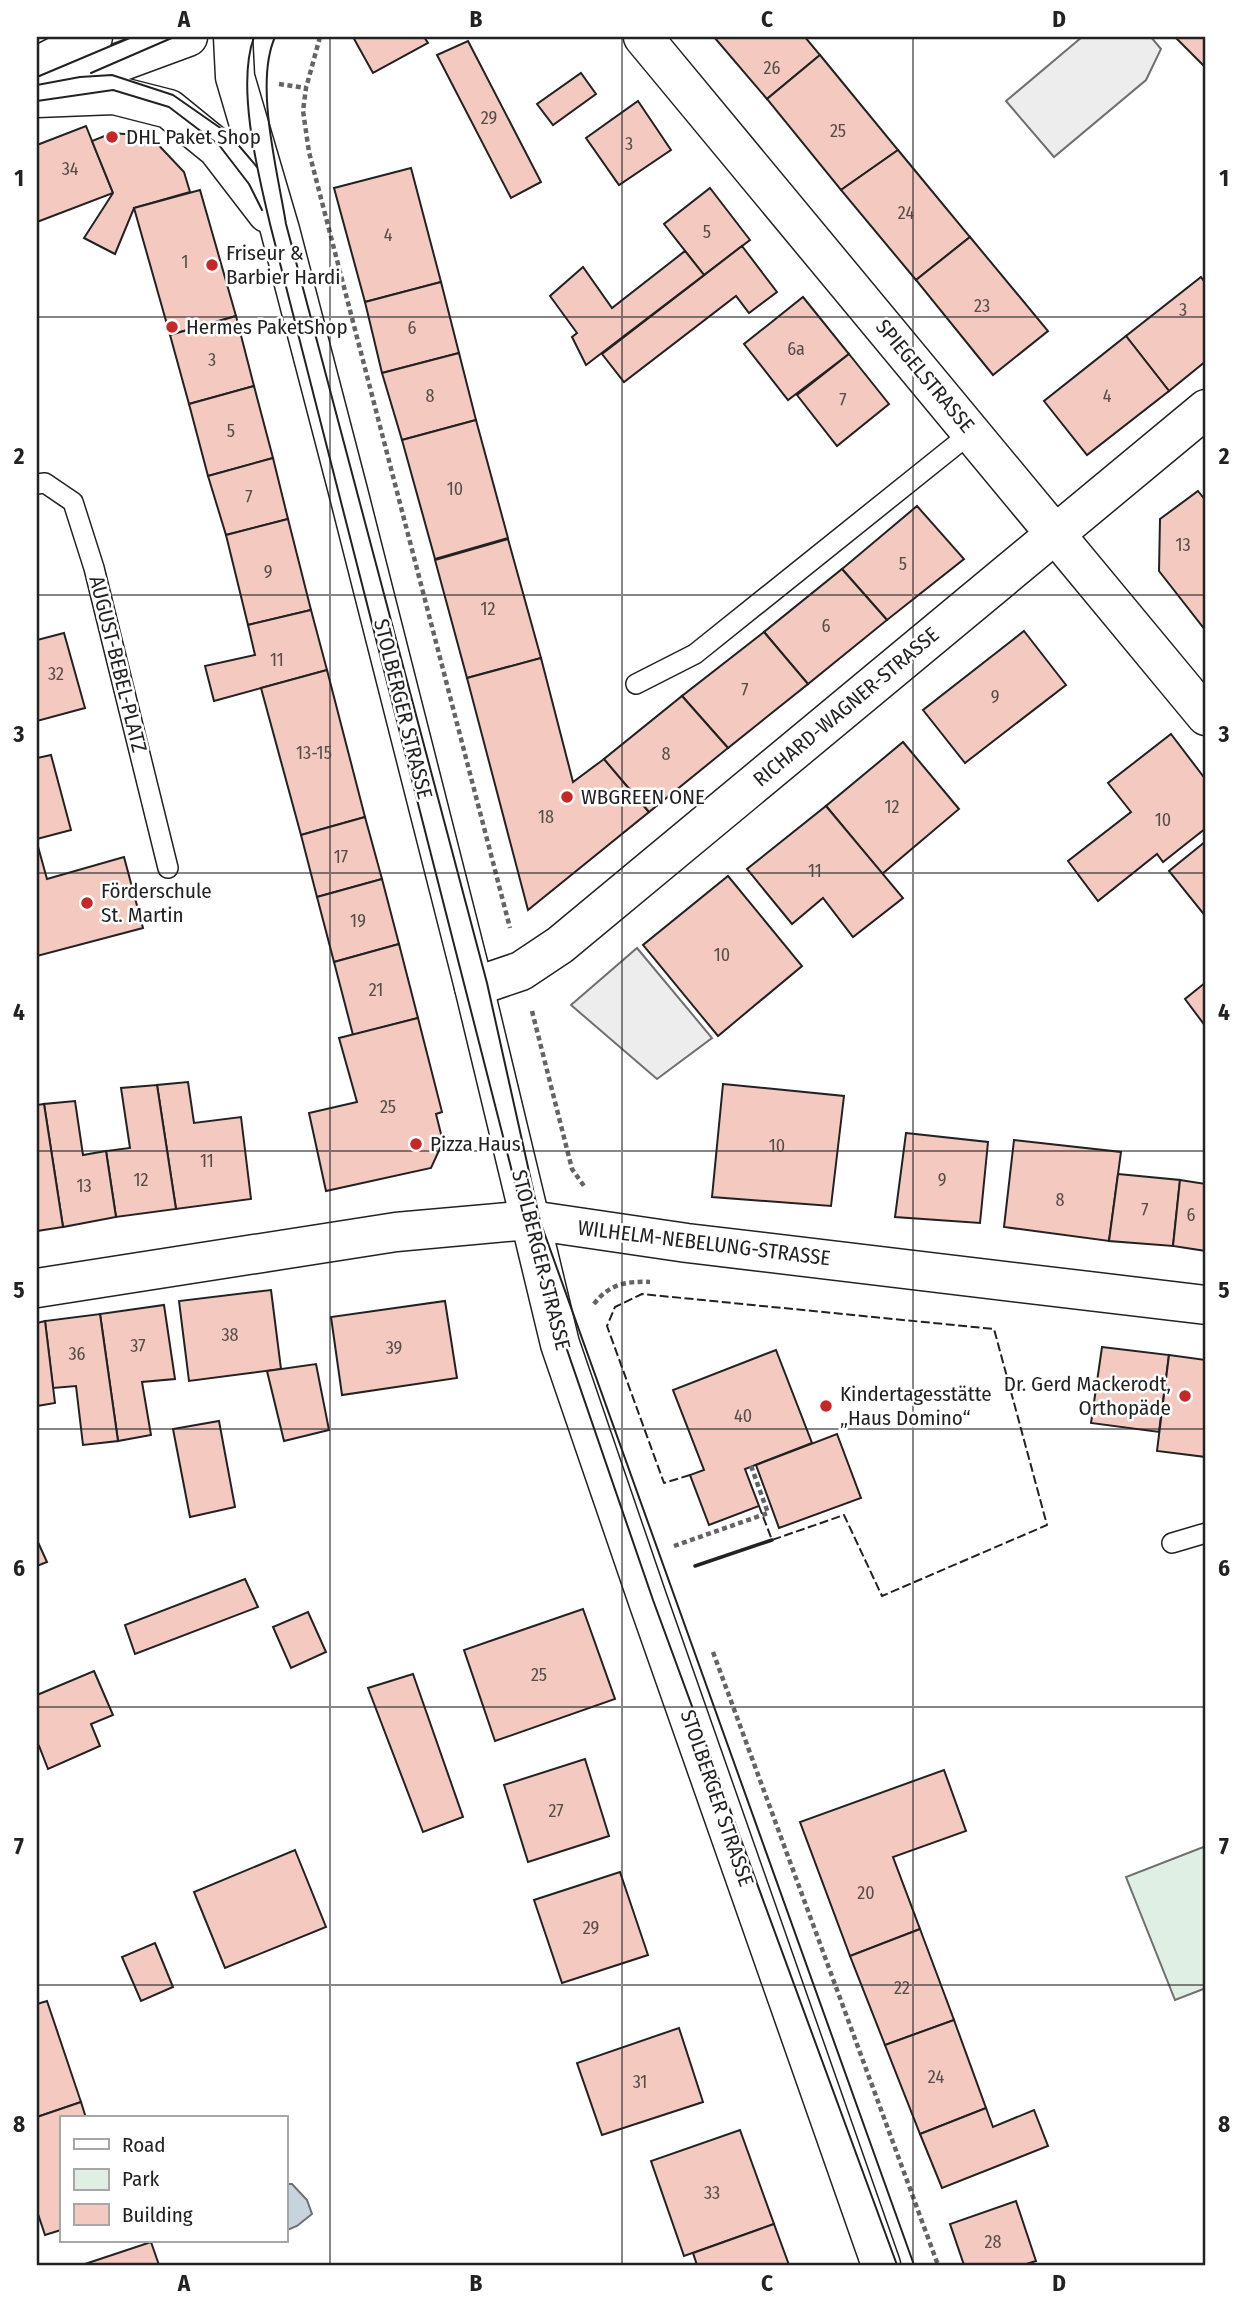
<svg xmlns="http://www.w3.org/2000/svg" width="1243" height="2302" viewBox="0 0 1243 2302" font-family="'Fira Sans Condensed',sans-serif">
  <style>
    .green { fill: #e0efe3; stroke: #6f6f6f; stroke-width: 2 }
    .parking { fill: #ededed; stroke: #6f6f6f; stroke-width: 2 }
    .water { fill: #c7d3dd; stroke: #6f6f6f; stroke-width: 2 }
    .building { fill: #f3c9c0; stroke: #222; stroke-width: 2 }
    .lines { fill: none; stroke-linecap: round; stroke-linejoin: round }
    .service-casing { stroke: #222; stroke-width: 22 }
    .minor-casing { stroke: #222; stroke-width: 41 }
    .tertiary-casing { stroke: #222; stroke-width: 41 }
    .secondary-casing { stroke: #222; stroke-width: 41 }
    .path { stroke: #646464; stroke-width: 4.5; stroke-dasharray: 5 3.5; stroke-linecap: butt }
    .service { stroke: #fff; stroke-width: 19 }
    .minor { stroke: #fff; stroke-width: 38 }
    .tertiary { stroke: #fff; stroke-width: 38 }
    .secondary { stroke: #fff; stroke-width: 38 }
    .tram { stroke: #222; stroke-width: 2 }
    .fence { stroke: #222; stroke-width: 2; stroke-dasharray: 9 3.5; stroke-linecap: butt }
    .wall { stroke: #222; stroke-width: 3.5 }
    .grid { fill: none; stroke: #222; stroke-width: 2; stroke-opacity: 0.55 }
    .poi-dot { fill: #c62828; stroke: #fff; stroke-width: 2.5 }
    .labels { text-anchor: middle; stroke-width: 5; stroke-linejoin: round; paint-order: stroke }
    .number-label { font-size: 18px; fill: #564c4a }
    .poi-label { font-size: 21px; fill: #222; stroke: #fff; text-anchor: start }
    .street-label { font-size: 21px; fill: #222; stroke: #fff }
    .neatline { fill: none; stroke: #222; stroke-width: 2.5 }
    .grid-label { font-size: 23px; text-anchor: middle; font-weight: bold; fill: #222 }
  </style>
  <rect width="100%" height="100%" fill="#fff"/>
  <path class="green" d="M1206,1846v142l-31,12 -49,-123z"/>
  <g class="parking">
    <path d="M1082,37h69l10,12 -15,31 -92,77 -48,-56z"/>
    <path d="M637,948l75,90 -55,41 -86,-74z"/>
  </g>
  <path class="water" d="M285,2184h7l15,16 5,14 -15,12 -12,5z"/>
  <g class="building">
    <path d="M353,37h71l4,6 -55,30z"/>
    <path d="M714,37h91l15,18 -53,44z"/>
    <path d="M1175,37h31v31z"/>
    <path d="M468,41l73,141 -30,16 -74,-143z"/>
    <path d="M820,55l78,95 -57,40 -74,-91z"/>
    <path d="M581,73l15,21 -43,31 -16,-21z"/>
    <path d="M638,101l33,49 -52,35 -33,-47z"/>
    <path d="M86,126l27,67 -76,29v-77z"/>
    <path d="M112,133l38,3 34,36 6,20 -56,16 -19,46 -31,-16 29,-45 -21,-52z"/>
    <path d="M898,150l72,87 -54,43 -75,-90z"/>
    <path d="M411,168l30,114 -76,20 -31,-114z"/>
    <path d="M710,188l40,52 -46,35 -40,-51z"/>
    <path d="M200,190l36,126 -66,19 -36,-127z"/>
    <path d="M970,237l78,94 -55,44 -77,-95z"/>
    <path d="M742,246l35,46 -28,21 -13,-17 -112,86 -22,-28z"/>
    <path d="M685,251l19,24 -118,90 -14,-28 5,-4 -27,-37 33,-29 29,41z"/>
    <path d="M1201,277l5,7v77l-37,30 -43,-55z"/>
    <path d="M441,282l18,71 -77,20 -17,-71z"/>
    <path d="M803,297l46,57 -61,46 -44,-56z"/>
    <path d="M236,316l18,70 -65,18 -19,-69z"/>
    <path d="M1126,336l43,55 -82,64 -43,-54z"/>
    <path d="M459,353l17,67 -74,20 -20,-67z"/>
    <path d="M849,354l40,50 -52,42 -40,-51z"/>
    <path d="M254,386l19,72 -65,18 -19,-72z"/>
    <path d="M476,420l32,118 -73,21 -33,-119z"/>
    <path d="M273,458l15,61 -62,16 -18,-59z"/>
    <path d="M1198,491l8,10v130l-47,-60 1,-52z"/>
    <path d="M917,506l47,53 -77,61 -45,-51z"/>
    <path d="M288,519l23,91 -63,15 -22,-90z"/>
    <path d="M508,539l33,119 -74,20 -32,-118z"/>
    <path d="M842,569l45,51 -79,64 -44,-52z"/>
    <path d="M311,610l16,60 -113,31 -9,-35 50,-11 -7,-30z"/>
    <path d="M1024,631l42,54 -101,78 -42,-53z"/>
    <path d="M764,632l44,52 -80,64 -46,-52z"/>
    <path d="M64,633l21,75 -48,13v-81z"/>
    <path d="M541,658l32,124 31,-23 45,53 -121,98 -61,-232z"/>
    <path d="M327,670l38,147 -64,18 -40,-147z"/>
    <path d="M682,696l46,52 -79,64 -45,-53z"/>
    <path d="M1171,734l35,46v48l-43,34 -6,-8 -59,47 -30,-40 63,-49 -23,-29z"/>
    <path d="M903,742l56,67 -77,65 -56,-68z"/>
    <path d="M51,755l20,75 -34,9v-81z"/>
    <path d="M826,806l77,92 -50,39 -30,-39 -31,26 -45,-55z"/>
    <path d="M365,817l17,62 -65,18 -16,-62z"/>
    <path d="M1206,841v76l-37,-46z"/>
    <path d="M37,843l10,36 77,-22 19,71 -106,28z"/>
    <path d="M728,876l74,90 -84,70 -75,-91z"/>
    <path d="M382,879l17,65 -65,18 -17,-65z"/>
    <path d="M399,944l19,74 -65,17 -19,-73z"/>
    <path d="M1206,982v45l-21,-28z"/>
    <path d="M418,1018l24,94 -6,2 7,28 -12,26 -105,23 -17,-78 48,-11 -18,-64z"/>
    <path d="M188,1082l6,41 47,-6 10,82 -75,10 -19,-124z"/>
    <path d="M723,1084l121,12 -13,110 -119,-9z"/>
    <path d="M157,1085l19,124 -60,8 -10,-66 24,-3 -9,-60z"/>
    <path d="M75,1101l8,54 23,-4 10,66 -53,10 -19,-123z"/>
    <path d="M44,1104l19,123 -26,4v-126z"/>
    <path d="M906,1133l82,9 -8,81 -85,-6z"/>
    <path d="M1014,1140l107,12 -12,89 -105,-14z"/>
    <path d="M1118,1174l62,6 -7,66 -64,-5z"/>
    <path d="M1180,1180l26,4v67l-33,-5z"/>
    <path d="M271,1290l10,79 -92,12 -10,-80z"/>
    <path d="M445,1301l12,77 -115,17 -11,-78z"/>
    <path d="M164,1305l11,74 -33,3 9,53 -33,6 -18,-127z"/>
    <path d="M100,1314l18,127 -35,4 -7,-59 -23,2 -8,-67z"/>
    <path d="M45,1321l10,82 -18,3v-83z"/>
    <path d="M1102,1347l67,8 -10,77 -68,-9z"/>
    <path d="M776,1350l36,93 -67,26 14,37 -50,19 -19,-50 14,-5 -31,-80z"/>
    <path d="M1169,1355l37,5v97l-49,-6z"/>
    <path d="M316,1364l13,66 -45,11 -17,-70z"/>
    <path d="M219,1421l16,86 -45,10 -17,-88z"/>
    <path d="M837,1434l24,64 -82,30 -23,-63z"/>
    <path d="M37,1540l10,22 -10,4z"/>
    <path d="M245,1579l13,28 -123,47 -10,-29z"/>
    <path d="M583,1609l32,90 -120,42 -31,-91z"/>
    <path d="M308,1612l18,40 -35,16 -18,-41z"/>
    <path d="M94,1671l19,44 -22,9 9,22 -52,23 -9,-23 -2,1v-52z"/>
    <path d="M413,1674l50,143 -40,15 -55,-144z"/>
    <path d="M585,1759l24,77 -81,26 -24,-77z"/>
    <path d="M944,1770l22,61 -73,26 27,72 -70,27 -50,-134z"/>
    <path d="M295,1850l31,77 -101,41 -31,-76z"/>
    <path d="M620,1872l28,83 -86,28 -28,-83z"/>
    <path d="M920,1929l34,91 -69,25 -35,-89z"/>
    <path d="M155,1943l18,44 -32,14 -19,-44z"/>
    <path d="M47,2001l34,101 -44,15v-113z"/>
    <path d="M954,2020l32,88 -66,26 -35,-89z"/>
    <path d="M679,2028l24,74 -101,33 -25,-72z"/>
    <path d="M81,2102l5,16h-25v112l-16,5 -8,-24v-94z"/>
    <path d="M986,2108l7,19 41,-17 14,36 -106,42 -22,-54z"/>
    <path d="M740,2130l34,94 -90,32 -33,-95z"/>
    <path d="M1016,2201l20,60 -13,4h-59l-14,-41z"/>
    <path d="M774,2224l15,41h-92l-4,-12z"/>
    <path d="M151,2242l8,23h-77z"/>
  </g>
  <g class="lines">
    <g class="service-casing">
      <g id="service">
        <path d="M37,484l8,-1 28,19 21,66 74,300"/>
        <path d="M636,684l59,-30 277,-222"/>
        <path d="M1172,1543l34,-10"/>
      </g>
    </g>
    <g class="minor-casing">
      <g id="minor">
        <path d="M643,37l563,679"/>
        <path d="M474,987l47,-16 39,-26 646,-536"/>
        <path d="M530,1220l157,23 519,62"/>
      </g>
    </g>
    <g class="tertiary-casing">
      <path id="tertiary" d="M37,1288l359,-56 134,-12"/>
    </g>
    <g class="secondary-casing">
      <g id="secondary">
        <path d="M233,37l2,40 45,153 68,261 126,496 86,357 88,257 233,664"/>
        <path d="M37,72l10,-11 46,-24"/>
        <path d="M55,86l133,-49"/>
        <path d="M37,98l77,-3 55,14 48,39 50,65"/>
      </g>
    </g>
    <g class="path">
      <path d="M320,37l-14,51 -3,23 6,41 201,776"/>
      <path d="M279,84l27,4"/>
      <path d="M532,1011l40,158 12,17"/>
      <path d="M594,1304c15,-20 32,-23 56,-22"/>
      <path d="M674,1546l94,-33 -17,-47"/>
      <path d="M713,1652l225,613"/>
    </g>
    <use href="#service" class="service"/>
    <use href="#minor" class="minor"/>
    <use href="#tertiary" class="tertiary"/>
    <use href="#secondary" class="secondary"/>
    <g class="tram">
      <path d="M254,37c-18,49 4,136 16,187l260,1018 123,358 244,665"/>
      <path d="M275,37c-21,47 3,136 11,187l201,759 53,238 374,1044"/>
      <path d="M91,73l83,-36"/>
      <path d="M37,77l95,-40"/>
      <path d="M37,85l43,-8 32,-2 61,20 56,39 28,33"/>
      <path d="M37,101l76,-11 56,17 50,38 30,39 13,26"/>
    </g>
    <path class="fence" d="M690,1475l-26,8 -57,-157 8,-19 27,-13 352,35 53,196 -165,71 -38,-81 -72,25 -13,-34"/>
    <path class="wall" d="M695,1566l77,-26"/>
  </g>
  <path class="grid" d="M330,37v2228M622,37v2228M913,37v2228M37,317h1169M37,595h1169M37,873h1169M37,1151h1169M37,1429h1169M37,1707h1169M37,1985h1169"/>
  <g class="poi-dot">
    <circle cx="112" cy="137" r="7"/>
    <circle cx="212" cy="265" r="7"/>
    <circle cx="172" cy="327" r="7"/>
    <circle cx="567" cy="797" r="7"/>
    <circle cx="87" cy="903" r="7"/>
    <circle cx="416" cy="1144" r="7"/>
    <circle cx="1185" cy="1396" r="7"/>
    <circle cx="826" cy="1406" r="7"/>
  </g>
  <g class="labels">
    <g class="number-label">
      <text x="772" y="74">26</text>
      <text x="489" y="124">29</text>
      <text x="838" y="137">25</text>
      <text x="629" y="150">3</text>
      <text x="70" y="175">34</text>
      <text x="906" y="219">24</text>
      <text x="707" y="238">5</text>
      <text x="388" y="241">4</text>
      <text x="185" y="268">1</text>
      <text x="982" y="312">23</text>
      <text x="1183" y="316">3</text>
      <text x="412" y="334">6</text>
      <text x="796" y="355">6a</text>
      <text x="212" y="366">3</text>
      <text x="430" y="402">8</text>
      <text x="1107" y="402">4</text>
      <text x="843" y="406">7</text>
      <text x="231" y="437">5</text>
      <text x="455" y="495">10</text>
      <text x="249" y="503">7</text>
      <text x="1183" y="551">13</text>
      <text x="903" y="570">5</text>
      <text x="268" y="578">9</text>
      <text x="488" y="615">12</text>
      <text x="826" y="632">6</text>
      <text x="277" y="666">11</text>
      <text x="56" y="680">32</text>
      <text x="745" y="696">7</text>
      <text x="995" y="703">9</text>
      <text x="314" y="759">13-15</text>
      <text x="666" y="760">8</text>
      <text x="892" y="813">12</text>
      <text x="546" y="823">18</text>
      <text x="1163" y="826">10</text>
      <text x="341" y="863">17</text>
      <text x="815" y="877">11</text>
      <text x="358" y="927">19</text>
      <text x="722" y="961">10</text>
      <text x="376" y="996">21</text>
      <text x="388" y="1113">25</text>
      <text x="777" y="1152">10</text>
      <text x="207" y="1167">11</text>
      <text x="141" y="1186">12</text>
      <text x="942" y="1186">9</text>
      <text x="84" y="1192">13</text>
      <text x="1060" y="1206">8</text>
      <text x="1145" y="1216">7</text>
      <text x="1191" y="1221">6</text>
      <text x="230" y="1341">38</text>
      <text x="138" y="1352">37</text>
      <text x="394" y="1354">39</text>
      <text x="77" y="1360">36</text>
      <text x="743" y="1422">40</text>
      <text x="539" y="1681">25</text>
      <text x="556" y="1817">27</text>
      <text x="866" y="1899">20</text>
      <text x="591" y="1934">29</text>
      <text x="902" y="1994">22</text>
      <text x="936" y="2083">24</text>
      <text x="640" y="2088">31</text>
      <text x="712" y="2199">33</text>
      <text x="993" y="2248">28</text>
    </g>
    <g class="poi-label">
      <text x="126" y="144">DHL Paket Shop</text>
      <text x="226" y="260">Friseur &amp;<tspan x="226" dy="24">Barbier Hardi</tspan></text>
      <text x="186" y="334">Hermes PaketShop</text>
      <text x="581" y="804">WBGREEN ONE</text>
      <text x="101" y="898">Förderschule<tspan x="101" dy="24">St. Martin</tspan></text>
      <text x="430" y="1151">Pizza Haus</text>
      <text x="1171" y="1391" text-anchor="end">Dr. Gerd Mackerodt,<tspan x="1171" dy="24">Orthopäde</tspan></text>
      <text x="840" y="1401">Kindertagesstätte<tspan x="840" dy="24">„Haus Domino“</tspan></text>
    </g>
    <g class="street-label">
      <text transform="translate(925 376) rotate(50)" y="7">SPIEGELSTRASSE</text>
      <text transform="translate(118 664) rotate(76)" y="7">AUGUST-BEBEL-PLATZ</text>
      <text transform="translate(846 707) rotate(-40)" y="7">RICHARD-WAGNER-STRASSE</text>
      <text transform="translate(403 709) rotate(76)" y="7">STOLBERGER STRASSE</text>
      <text transform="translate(704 1243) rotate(7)" y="7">WILHELM-NEBELUNG-STRASSE</text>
      <text transform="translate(541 1260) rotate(76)" y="7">STOLBERGER STRASSE</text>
      <text transform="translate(717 1798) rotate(71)" y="7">STOLBERGER STRASSE</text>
    </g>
  </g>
  <rect width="1243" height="2302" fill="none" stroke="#ffffff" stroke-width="77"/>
  <rect x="60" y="2116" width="228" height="126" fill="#ffffff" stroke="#a7a7a7" stroke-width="2"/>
  <rect x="74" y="2139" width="35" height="10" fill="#ffffff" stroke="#a7a7a7" stroke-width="2"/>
  <text x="122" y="2152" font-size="21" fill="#222222">Road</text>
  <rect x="74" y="2169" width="35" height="21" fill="#e0efe3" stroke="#a7a7a7" stroke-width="2"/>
  <text x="122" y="2186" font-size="21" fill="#222222">Park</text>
  <rect x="74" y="2204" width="35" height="21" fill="#f3c9c0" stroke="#a7a7a7" stroke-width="2"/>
  <text x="122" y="2222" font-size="21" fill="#222222">Building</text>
  <rect x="38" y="38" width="1166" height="2226" class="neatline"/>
  <g class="grid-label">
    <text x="184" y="27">A</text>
    <text x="476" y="27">B</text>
    <text x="767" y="27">C</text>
    <text x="1059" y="27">D</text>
    <text x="19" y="186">1</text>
    <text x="1224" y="186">1</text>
    <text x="19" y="464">2</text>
    <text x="1224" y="464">2</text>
    <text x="19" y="742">3</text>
    <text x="1224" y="742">3</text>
    <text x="19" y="1020">4</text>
    <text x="1224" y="1020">4</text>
    <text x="19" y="1298">5</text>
    <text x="1224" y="1298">5</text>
    <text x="19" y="1576">6</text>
    <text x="1224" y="1576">6</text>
    <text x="19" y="1854">7</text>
    <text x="1224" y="1854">7</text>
    <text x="19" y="2132">8</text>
    <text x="1224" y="2132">8</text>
    <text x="184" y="2291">A</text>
    <text x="476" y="2291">B</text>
    <text x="767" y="2291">C</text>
    <text x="1059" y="2291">D</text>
  </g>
</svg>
